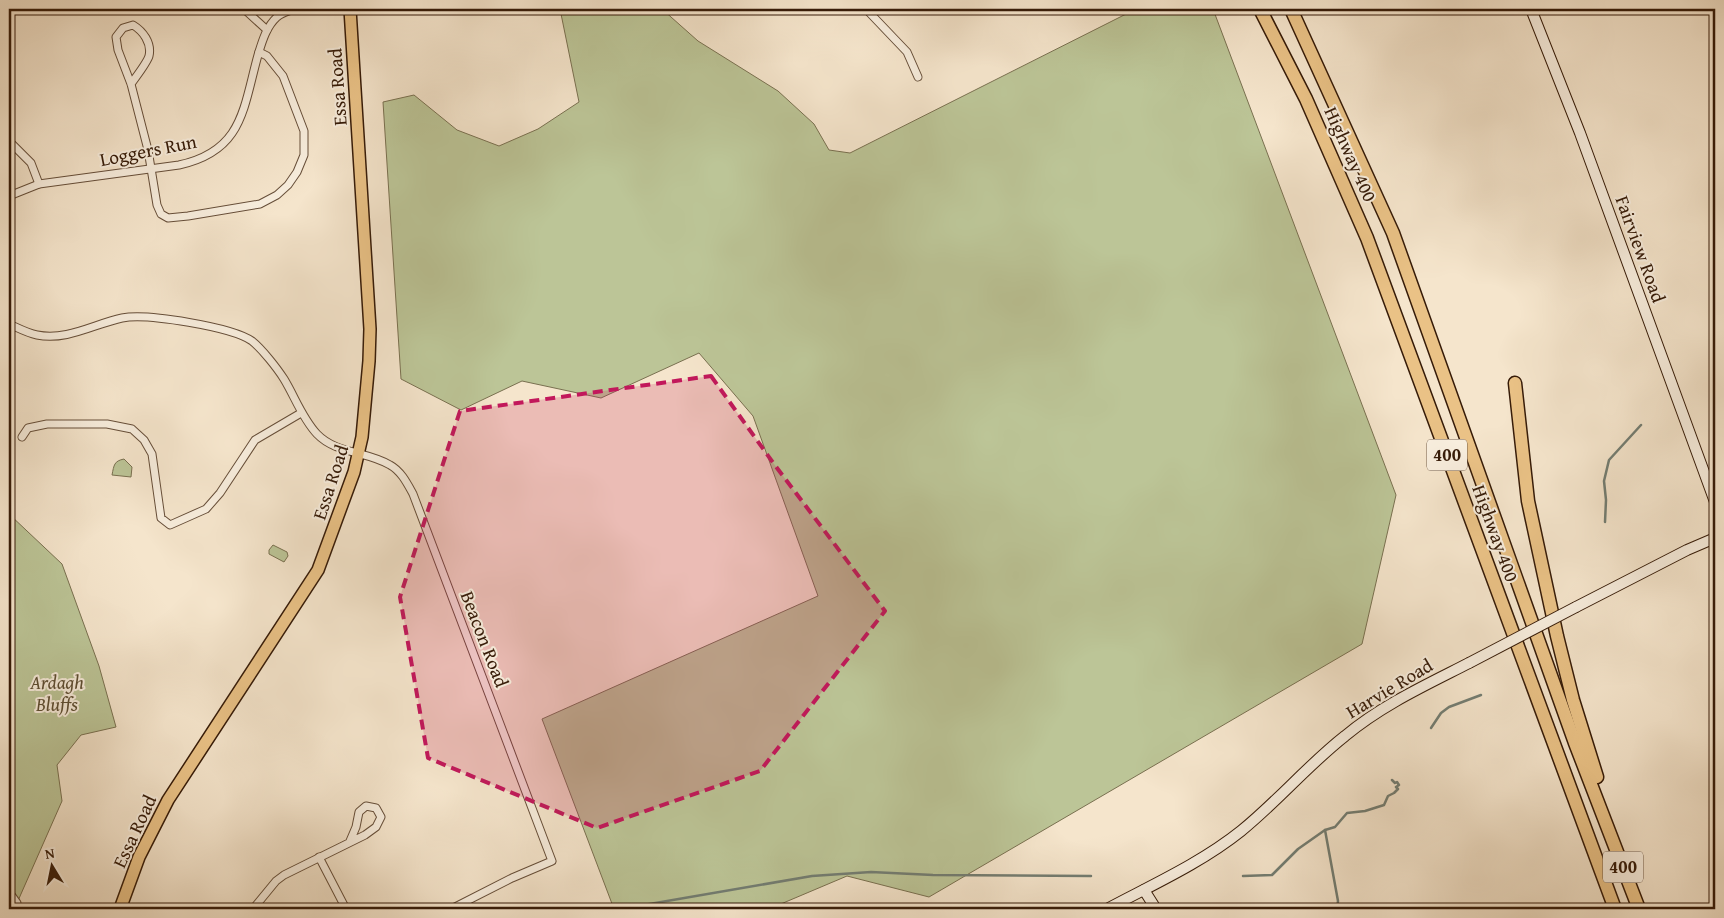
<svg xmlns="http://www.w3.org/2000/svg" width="1724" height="918" viewBox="0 0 1724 918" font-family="'Gentium Book Plus',serif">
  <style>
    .green { fill: #bcc597; stroke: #797050 }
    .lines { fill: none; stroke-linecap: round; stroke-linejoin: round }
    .stream { stroke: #737d72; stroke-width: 2.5 }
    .street-casing { stroke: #664e39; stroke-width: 9 }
    .secondary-casing { stroke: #361b08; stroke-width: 12 }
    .primary-casing { stroke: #361b08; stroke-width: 14 }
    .highway-casing { stroke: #361b08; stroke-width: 15 }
    .street { stroke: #f8eede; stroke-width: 7 }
    .secondary { stroke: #f8eede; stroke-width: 10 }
    .primary { stroke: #eac286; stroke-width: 11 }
    .highway { stroke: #eac286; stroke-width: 12 }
    .secondary-bridge-casing { stroke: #361b08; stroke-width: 12; stroke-linecap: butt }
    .secondary-bridge { stroke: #f8eede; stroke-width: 10 }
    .marked { fill: #c2185b; fill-opacity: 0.2; stroke: #c2185b; stroke-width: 4; stroke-dasharray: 10 6; stroke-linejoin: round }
    .labels { text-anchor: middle; stroke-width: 4; stroke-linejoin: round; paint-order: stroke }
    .shield { fill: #f8eede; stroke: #705a48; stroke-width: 1 }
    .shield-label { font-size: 18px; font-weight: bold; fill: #361b08 }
    .street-label { font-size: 19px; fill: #361b08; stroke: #f8eede }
    .park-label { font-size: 19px; font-style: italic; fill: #5e4e33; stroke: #f8eede }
  </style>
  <rect width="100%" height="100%" fill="#f5e5cc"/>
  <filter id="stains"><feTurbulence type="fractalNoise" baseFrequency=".004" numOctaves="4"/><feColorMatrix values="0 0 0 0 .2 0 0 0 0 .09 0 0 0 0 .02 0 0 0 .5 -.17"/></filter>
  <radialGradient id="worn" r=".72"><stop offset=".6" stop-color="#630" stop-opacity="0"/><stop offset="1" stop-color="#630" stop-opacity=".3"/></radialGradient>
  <g class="green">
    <path d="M560,9h102l36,32 80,50 36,33 15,26 21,3 286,-144h77l183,486 -34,149 -433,253 -82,-21 -78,33h-155l-72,-190 276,-123 -65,-180 -54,-63 -98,45 -79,-17 -61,29 -60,-31 -18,-277 31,-7 43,35 42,16 39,-17 41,-27z"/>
    <path d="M124,459l8,8 -1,10 -19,-2c2,-10 2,-14 12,-16z"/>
    <path d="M9,514l53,50 37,102 17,61 -35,8 -24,30 5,36 -45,102 -8,-11z"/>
    <path d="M273,545l14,7 1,4 -4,6 -15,-8v-4z"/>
  </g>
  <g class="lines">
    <g class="stream">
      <path d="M1605,522l1,-22 -2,-19 5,-21 32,-35"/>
      <path d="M1431,728l10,-15 8,-6 32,-12"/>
      <path d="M1325,830l13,71 -1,8"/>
      <path d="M1243,876l29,-1 26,-26 27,-19 10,-3 12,-14 18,-2 19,-6 4,-9 6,-3 4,-4 -2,-2 3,-2 -2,-3 -2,1 -3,-3"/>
      <path d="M638,906l174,-30 59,-4 62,3 158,1"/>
    </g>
    <g class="street-casing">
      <g id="street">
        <path d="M244,9l23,21"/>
        <path d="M866,9l41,43 11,25"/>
        <path d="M131,84c4,-6 16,-21 18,-28 3,-13 -6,-25 -16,-31l-10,3 -7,9 2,13 13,34 17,66 9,55 4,9 7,4 20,-2 72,-12 17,-9 11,-10 9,-13 7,-17v-24l-21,-55 -16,-20 -8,-4"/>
        <path d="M9,141l22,22 8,21"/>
        <path d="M9,196l30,-12 140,-19c64,-14 64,-56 79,-110 4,-13 8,-28 19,-38 4,-4 12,-6 17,-8"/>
        <path d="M9,324c9,4 18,9 28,11 30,6 57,-11 85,-17 25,-5 110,9 130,23 10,8 25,27 32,38 11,18 18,39 33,55 19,20 50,17 73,31 11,6 17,18 23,29l139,367 -40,17 -61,31"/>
        <path d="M22,437l6,-9 19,-4h60l25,5 12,11 8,14 9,64 9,7 36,-16 14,-16 35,-53 46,-27"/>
        <path d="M319,857l27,52"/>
        <path d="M9,892l8,11v6"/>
        <path d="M253,909l23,-28 8,-6 81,-40 11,-8 5,-10 -5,-9 -10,-2 -7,6 -3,15 -6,14"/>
      </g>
    </g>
    <g class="secondary-casing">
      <g id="secondary">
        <path d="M1531,9l49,124 135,369"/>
        <path d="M1576,607l111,-57 28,-12"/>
        <path d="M1144,890l12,19"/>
        <path d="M1107,909c45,-24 94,-46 134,-78 37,-30 67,-66 104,-95 37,-31 81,-51 124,-73"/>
      </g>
    </g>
    <g class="primary-casing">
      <path id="primary" d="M120,909l19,-52 29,-57 150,-230 36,-98 8,-35 7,-76 1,-32 -20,-320"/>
    </g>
    <g class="highway-casing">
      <g id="highway">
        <path d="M1260,9l46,90 61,139 248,671"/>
        <path d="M1291,9l102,224 182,510 64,166"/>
        <path d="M1515,383l13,118 29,135 16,64 24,77"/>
      </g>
    </g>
    <use href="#street" class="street"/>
    <use href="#secondary" class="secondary"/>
    <use href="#primary" class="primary"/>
    <use href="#highway" class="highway"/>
    <g class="secondary-bridge-casing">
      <path id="secondary-bridge" d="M1469,663l107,-56"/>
    </g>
    <use href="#secondary-bridge" class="secondary-bridge"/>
  </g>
  <path class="marked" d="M711,376l63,88 111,147 -125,160 -163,57 -169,-70 -28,-161 60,-186z"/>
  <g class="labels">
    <g class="shield">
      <rect x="1427" y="439.5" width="40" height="31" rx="4"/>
      <rect x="1603" y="851.5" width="40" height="31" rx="4"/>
    </g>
    <g class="shield-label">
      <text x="1447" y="461">400</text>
      <text x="1623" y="873">400</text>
    </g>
    <g class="street-label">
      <text transform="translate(337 87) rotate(-94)" y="7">Essa Road</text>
      <text transform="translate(148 150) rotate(-11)" y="7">Loggers Run</text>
      <text transform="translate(1351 154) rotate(66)" y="7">Highway 400</text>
      <text transform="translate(1641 249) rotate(70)" y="7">Fairview Road</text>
      <text transform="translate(330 482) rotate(-72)" y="7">Essa Road</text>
      <text transform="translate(1496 533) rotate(70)" y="7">Highway 400</text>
      <text transform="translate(485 639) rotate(69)" y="7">Beacon Road</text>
      <text transform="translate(1389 688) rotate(-31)" y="7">Harvie Road</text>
      <text transform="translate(134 831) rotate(-65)" y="7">Essa Road</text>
    </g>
    <g class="park-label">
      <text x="57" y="689">Ardagh<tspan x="57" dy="22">Bluffs</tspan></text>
    </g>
  </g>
  <rect width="1724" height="918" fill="none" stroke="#f5e5cc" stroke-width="30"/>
  <rect x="10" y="10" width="1704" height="898" fill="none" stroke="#361b08" stroke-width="2.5"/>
  <rect x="15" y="15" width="1694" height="888" fill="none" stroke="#361b08"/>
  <g transform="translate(52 866) rotate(350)" stroke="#f8eede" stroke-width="4" paint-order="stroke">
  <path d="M0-4L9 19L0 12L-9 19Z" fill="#361b08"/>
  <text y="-8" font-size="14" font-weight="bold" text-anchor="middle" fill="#361b08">N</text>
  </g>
  <rect width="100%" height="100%" filter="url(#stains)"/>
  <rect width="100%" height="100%" fill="url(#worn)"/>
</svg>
